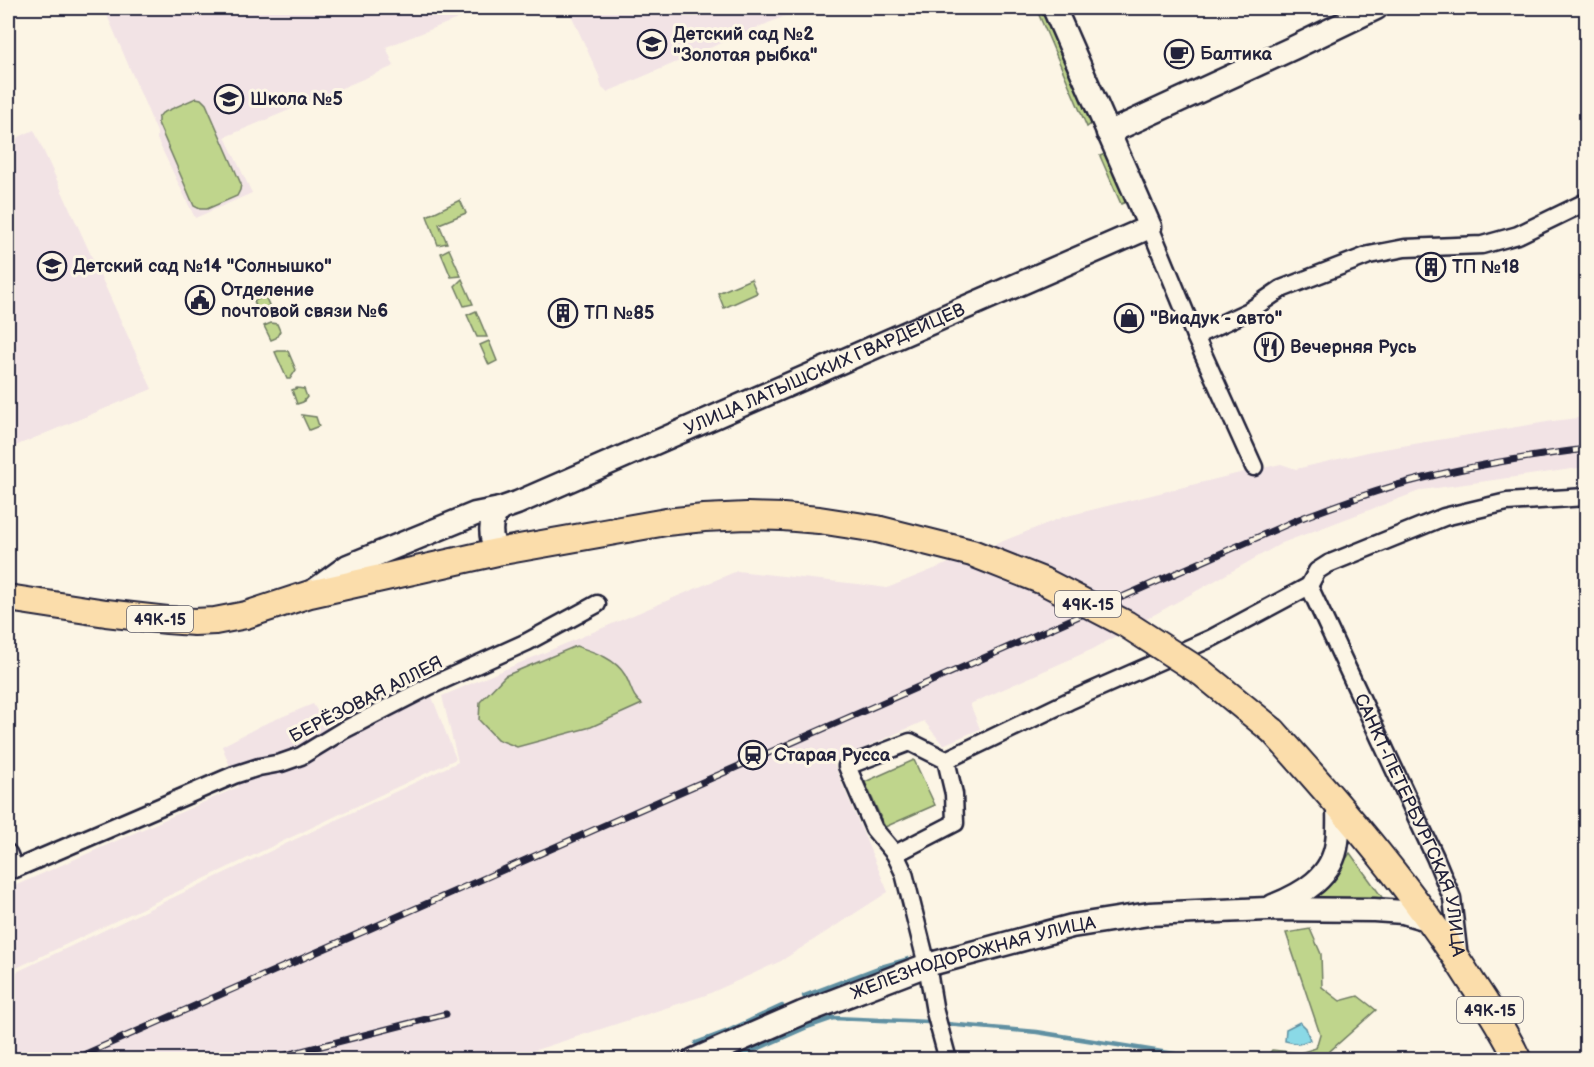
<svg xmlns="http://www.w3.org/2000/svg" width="1594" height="1067" viewBox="0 0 1594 1067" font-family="'Balsamiq Sans',sans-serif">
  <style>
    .built { fill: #f2e3e5 }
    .green { fill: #bfd58c; stroke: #707c64; stroke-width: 1.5 }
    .water { fill: #8ad9e6; stroke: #6090a2; stroke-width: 1.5 }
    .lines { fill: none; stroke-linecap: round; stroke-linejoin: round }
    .stream { stroke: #6090a2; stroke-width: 4.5 }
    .street-casing { stroke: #22223b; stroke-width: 21 }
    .secondary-casing { stroke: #22223b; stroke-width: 27 }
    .primary-casing { stroke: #22223b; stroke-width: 30 }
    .street { stroke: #fcf5e5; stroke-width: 16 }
    .secondary { stroke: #fcf5e5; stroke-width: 22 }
    .primary { stroke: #fbddab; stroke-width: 26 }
    .rail-casing { stroke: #22223b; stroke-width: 7 }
    .rail { stroke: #fcf5e5; stroke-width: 4.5; stroke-dasharray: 14; stroke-linecap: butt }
    .primary-bridge-casing { stroke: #22223b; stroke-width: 30; stroke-linecap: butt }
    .primary-bridge { stroke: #fbddab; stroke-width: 26 }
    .labels { text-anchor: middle; stroke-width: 6; stroke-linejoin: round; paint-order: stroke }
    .shield { fill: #fcf5e5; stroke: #63616e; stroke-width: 1.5 }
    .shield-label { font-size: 16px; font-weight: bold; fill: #22223b }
    .poi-label { font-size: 18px; font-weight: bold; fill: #22223b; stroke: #fcf5e5; text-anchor: start }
    .street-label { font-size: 18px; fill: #22223b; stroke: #fcf5e5 }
  </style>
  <rect width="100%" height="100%" fill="#fcf5e5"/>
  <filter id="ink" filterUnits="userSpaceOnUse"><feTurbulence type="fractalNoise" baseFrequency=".0167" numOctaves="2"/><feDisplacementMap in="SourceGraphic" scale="12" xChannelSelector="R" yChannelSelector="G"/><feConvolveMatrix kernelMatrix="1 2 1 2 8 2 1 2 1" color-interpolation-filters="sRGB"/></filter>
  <g filter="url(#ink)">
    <g class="built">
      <path d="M104,8h363l3,6 -84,33 8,19 -169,71 27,56 -57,25 -38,-79v-7z"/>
      <path d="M568,8h225l1,4 -187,80 -5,-4 -3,-12z"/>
      <path d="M34,130l118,259 -144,60v-307z"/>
      <path d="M1586,417v50l-164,23 -140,53 -189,106 -123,55 10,25 -37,16 -19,-24 -91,41 55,130 -107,69 -75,34 -198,64 -500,1v-84l450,-214 -16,-66 295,-125 121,13 29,4 176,-71 181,-45 37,-8 15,5 76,-18 181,-30z"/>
      <path d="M432,697l24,62 -448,213v-94l4,9 226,-100 -16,-41 40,-21 51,-21 24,38z"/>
    </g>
    <g class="green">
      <path d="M1036,8h5l51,115 -5,4z"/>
      <path d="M196,98l5,1 5,5 35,80 -1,6 -3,6 -30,13h-7l-6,-3 -36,-83v-5l4,-5z"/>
      <path d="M1105,154l21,48 -5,2 -21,-48z"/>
      <path d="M460,200l6,13 -27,11 8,19 -9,2 -11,-29z"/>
      <path d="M449,249l12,27 -10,1 -10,-24z"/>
      <path d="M462,279l11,25 -9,2 -9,-20z"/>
      <path d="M751,279l6,14 -33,15 -6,-15z"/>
      <path d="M265,296l4,9 -9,11 -6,-15z"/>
      <path d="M476,311l11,26h-10l-10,-22z"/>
      <path d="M271,323l6,1 3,7 -4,7 -5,2 -7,-14z"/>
      <path d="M489,341l8,20 -8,4 -9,-20z"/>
      <path d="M278,351h10l8,19 -6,9h-3l-12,-27z"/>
      <path d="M297,388l7,1 3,8 -4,5 -6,2 -5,-14z"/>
      <path d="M302,415l14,2 3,9 -10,4z"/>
      <path d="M576,646c18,6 39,12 49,29 7,12 6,21 17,29l-51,23 -74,20 -20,-8 -18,-19 1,-18 25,-26z"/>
      <path d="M914,760l21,45 -50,22 -20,-45z"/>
      <path d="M1350,853l34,47h-71l15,-15z"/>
      <path d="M1310,929l11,25 1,33 18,14 18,-5 18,14 -46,41 -2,8h-63l7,-9 28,3 16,-5 4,-14 -34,-101z"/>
    </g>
    <path class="water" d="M1300,1022l6,6 4,12 -11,4 -14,-3 1,-12z"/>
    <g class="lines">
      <g class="stream">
        <path d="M804,996l74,-28 31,-9"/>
        <path d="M946,1024l91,8 150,24 64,2"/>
        <path d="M696,1043l32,-12 54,-25"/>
        <path d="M732,1060l75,-33 26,-9 96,4"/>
      </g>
      <g class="street-casing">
        <g id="street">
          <path d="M1150,227l45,109 59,131"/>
          <path d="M1195,336l54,-25 32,-22 88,-34 36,-7 77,-3 36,-10 68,-33"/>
          <path id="s1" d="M1309,586l126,271 17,41 7,60"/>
          <path d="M1309,586l8,-15 11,-7 116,-47 63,-15 79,-5"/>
          <path d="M946,760l123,-59 143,-63 97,-52"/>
          <path d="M8,853l7,16 219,-94 25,-8 22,-4 20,-7 41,-25 88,-45 97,-44 70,-38"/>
          <path d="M895,854l60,-31 -1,-29 -8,-34 -36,-18 -63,24 27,63 21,25 9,19 23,92 8,47 13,48"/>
        </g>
      </g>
      <g class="secondary-casing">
        <g id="secondary">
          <path d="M1108,133l185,-85 83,-40"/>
          <path d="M497,552c-7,-14 -9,-31 3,-43"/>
          <path id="s2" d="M311,593l37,-27 127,-52 25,-5 17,-6 633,-276 -96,-219"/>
          <path d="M1273,906c30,-12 60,-29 64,-64 2,-13 1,-26 1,-39"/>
          <path id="s3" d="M694,1060l108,-47 125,-48 145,-39 77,-12 118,-5 107,1 29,2 27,8"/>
        </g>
      </g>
      <g class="primary-casing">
        <g id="primary">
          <path d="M8,598l98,15 61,7 27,2 21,-1 31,-6 64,-21 187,-42 169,-30 38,-4 43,-2 36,1 36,3 58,9"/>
          <path d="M1273,731c71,79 141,160 198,250 17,26 34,51 47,79"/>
        </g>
      </g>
      <use href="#street" class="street"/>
      <use href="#secondary" class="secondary"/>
      <use href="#primary" class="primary"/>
      <g class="rail-casing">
        <g id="rail">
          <path d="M72,1060l1227,-541c40,-15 80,-30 121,-40 54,-14 111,-23 166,-30"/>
          <path d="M267,1060l179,-46"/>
        </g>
      </g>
      <use href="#rail" class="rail"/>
      <g class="primary-bridge-casing">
        <path id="primary-bridge" d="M877,529l95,24 71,28 83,43 76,49 71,58"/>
      </g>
      <use href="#primary-bridge" class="primary-bridge"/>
    </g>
  </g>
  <defs>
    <g id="school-ring" transform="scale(1.5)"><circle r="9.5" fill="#fcf5e5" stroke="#22223b" stroke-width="1.5"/><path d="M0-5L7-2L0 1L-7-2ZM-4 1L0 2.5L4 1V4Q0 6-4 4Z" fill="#22223b"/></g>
    <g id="cafe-ring" transform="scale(1.5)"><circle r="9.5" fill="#fcf5e5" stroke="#22223b" stroke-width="1.5"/><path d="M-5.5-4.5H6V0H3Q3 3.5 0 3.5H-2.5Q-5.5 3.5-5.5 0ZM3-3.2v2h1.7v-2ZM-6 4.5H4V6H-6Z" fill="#22223b"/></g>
    <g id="building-ring" transform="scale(1.5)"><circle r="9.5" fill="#fcf5e5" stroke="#22223b" stroke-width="1.5"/><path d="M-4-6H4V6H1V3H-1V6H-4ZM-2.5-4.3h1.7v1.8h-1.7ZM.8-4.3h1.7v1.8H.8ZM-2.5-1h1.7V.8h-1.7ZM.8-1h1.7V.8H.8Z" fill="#22223b"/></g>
    <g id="civic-ring" transform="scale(1.5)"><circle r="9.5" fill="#fcf5e5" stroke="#22223b" stroke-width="1.5"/><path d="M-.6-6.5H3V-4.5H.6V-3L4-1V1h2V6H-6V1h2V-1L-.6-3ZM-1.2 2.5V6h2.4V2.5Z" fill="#22223b"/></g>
    <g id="shop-ring" transform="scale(1.5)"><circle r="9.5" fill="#fcf5e5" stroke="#22223b" stroke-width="1.5"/><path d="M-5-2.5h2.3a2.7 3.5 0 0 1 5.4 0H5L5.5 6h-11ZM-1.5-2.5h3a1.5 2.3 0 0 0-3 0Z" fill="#22223b"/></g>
    <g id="restaurant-ring" transform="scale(1.5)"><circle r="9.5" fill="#fcf5e5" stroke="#22223b" stroke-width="1.5"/><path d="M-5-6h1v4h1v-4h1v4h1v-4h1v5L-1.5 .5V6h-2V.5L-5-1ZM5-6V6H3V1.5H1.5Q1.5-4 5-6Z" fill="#22223b"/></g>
    <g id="station-ring" transform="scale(1.5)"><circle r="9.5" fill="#fcf5e5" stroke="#22223b" stroke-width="1.5"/><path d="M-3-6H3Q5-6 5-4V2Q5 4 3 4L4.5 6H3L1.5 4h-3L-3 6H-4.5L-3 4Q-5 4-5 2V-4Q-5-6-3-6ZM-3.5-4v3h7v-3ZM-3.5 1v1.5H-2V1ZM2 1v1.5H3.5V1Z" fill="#22223b"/></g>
  </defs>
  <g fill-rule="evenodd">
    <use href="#school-ring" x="652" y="44"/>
    <use href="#cafe-ring" x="1179" y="54"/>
    <use href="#school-ring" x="229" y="99"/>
    <use href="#school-ring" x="52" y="266"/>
    <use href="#building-ring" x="1431" y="267"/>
    <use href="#civic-ring" x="200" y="300"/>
    <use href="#building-ring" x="563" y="313"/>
    <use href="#shop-ring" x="1129" y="318"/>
    <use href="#restaurant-ring" x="1269" y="347"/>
    <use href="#station-ring" x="753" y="755"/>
  </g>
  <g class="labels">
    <g class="shield">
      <rect x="1055" y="591" width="66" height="26" rx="4.5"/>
      <rect x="127" y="606" width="66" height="26" rx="4.5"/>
      <rect x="1457" y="997" width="66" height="26" rx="4.5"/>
    </g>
    <g class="shield-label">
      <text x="1088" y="610">49К-15</text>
      <text x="160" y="625">49К-15</text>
      <text x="1490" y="1016">49К-15</text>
    </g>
    <g class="poi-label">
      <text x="673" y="40">Детский сад №2<tspan x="673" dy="21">"Золотая рыбка"</tspan></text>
      <text x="1200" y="60">Балтика</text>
      <text x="250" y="105">Школа №5</text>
      <text x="73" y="272">Детский сад №14 "Солнышко"</text>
      <text x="1452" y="273">ТП №18</text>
      <text x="221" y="296">Отделение<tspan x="221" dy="21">почтовой связи №6</tspan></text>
      <text x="584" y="319">ТП №85</text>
      <text x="1150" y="324">"Виадук - авто"</text>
      <text x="1290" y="353">Вечерняя Русь</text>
      <text x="774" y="761">Старая Русса</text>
    </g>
    <g class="street-label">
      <text dy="6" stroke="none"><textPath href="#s2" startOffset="562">УЛИЦА ЛАТЫШСКИХ ГВАРДЕЙЦЕВ</textPath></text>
      <text transform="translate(366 699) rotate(-27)" y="6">БЕРЁЗОВАЯ АЛЛЕЯ</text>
      <text dy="6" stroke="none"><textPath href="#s1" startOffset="261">САНКТ-ПЕТЕРБУРГСКАЯ УЛИЦА</textPath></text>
      <text dy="6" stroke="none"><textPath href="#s3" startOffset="298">ЖЕЛЕЗНОДОРОЖНАЯ УЛИЦА</textPath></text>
    </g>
  </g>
  <rect width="1594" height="1067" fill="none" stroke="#fcf5e5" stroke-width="30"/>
  <rect x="15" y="15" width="1564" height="1037" fill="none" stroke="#22223b" stroke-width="2" filter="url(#ink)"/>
</svg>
